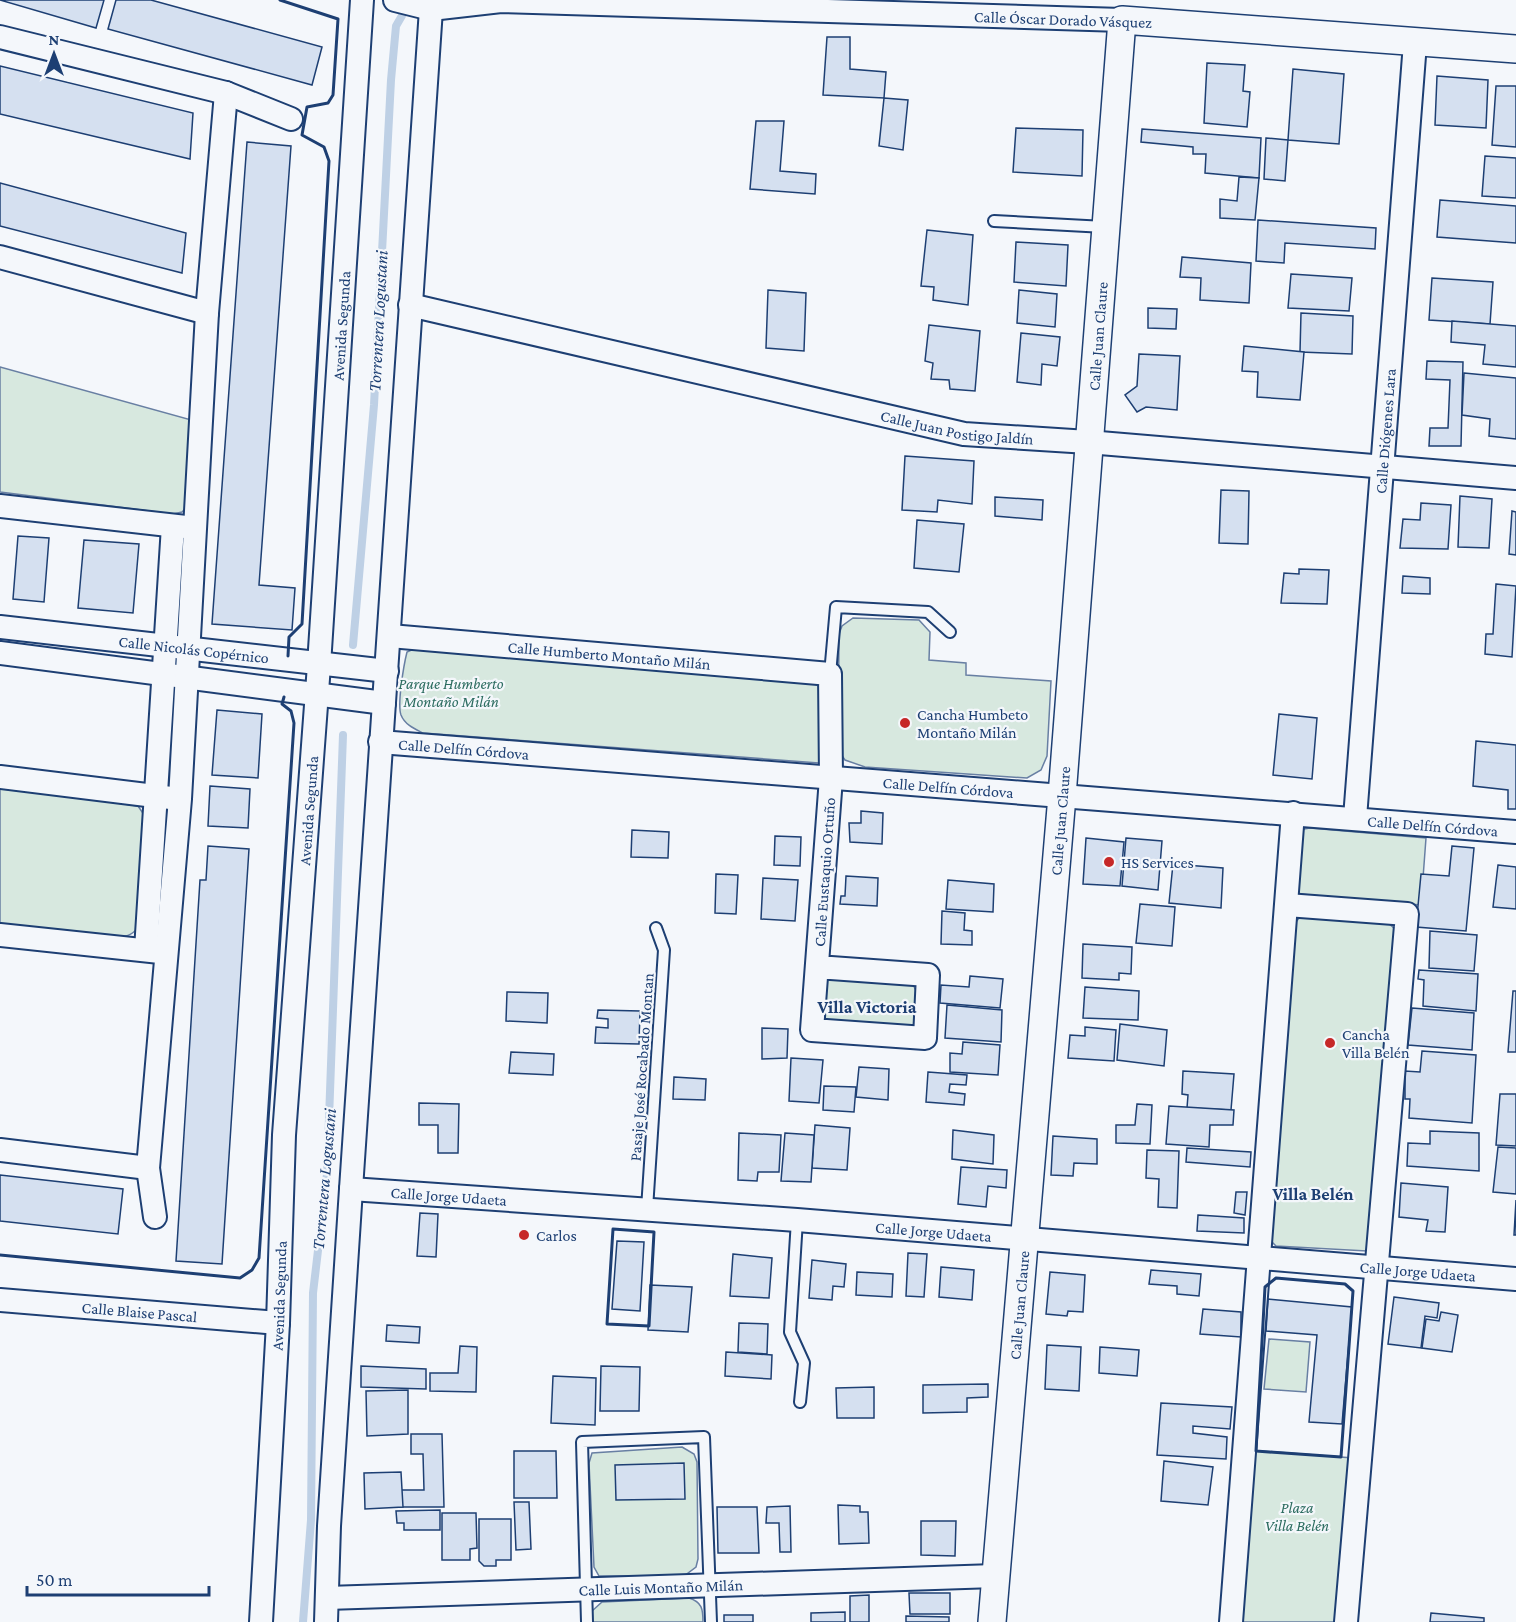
<svg xmlns="http://www.w3.org/2000/svg" width="1516" height="1622" viewBox="0 0 1516 1622" font-family="'Crimson Pro',serif">
  <style>
    .green { fill: #d7e8df; stroke: #687fa3; stroke-width: 1.5 }
    .lines { fill: none; stroke-linecap: round; stroke-linejoin: round }
    .stream { stroke: #bed0e5; stroke-width: 8 }
    .building { fill: #d5e0f0; stroke: #1d3f73; stroke-width: 1.5 }
    .service-casing { stroke: #1d3f73; stroke-width: 14 }
    .minor-casing { stroke: #1d3f73; stroke-width: 26 }
    .tertiary-casing { stroke: #1d3f73; stroke-width: 30 }
    .service { stroke: #f4f7fb; stroke-width: 10 }
    .minor { stroke: #f4f7fb; stroke-width: 22 }
    .tertiary { stroke: #f4f7fb; stroke-width: 27 }
    .wall { stroke: #1d3f73; stroke-width: 3 }
    .poi-dot { fill: #c62828; stroke: #f4f7fb; stroke-width: 2 }
    .labels { text-anchor: middle; stroke-width: 4.5; stroke-linejoin: round; paint-order: stroke }
    .street-label { font-size: 16px; fill: #1d3f73; stroke: #f4f7fb }
    .park-label { font-size: 16px; font-style: italic; fill: #2c6c60; stroke: #f4f7fb }
    .poi-label { font-size: 16px; fill: #1d3f73; stroke: #f4f7fb; text-anchor: start }
    .water-label { font-size: 18px; font-style: italic; fill: #1d3f73; stroke: #f4f7fb }
    .neighbourhood-label { font-size: 18px; font-weight: bold; fill: #1d3f73; stroke: #f4f7fb }
  </style>
  <rect width="100%" height="100%" fill="#f4f7fb"/>
  <g class="green">
    <path d="M0,367l195,54 -6,84 -7,7 -9,2 -173,-22z"/>
    <path d="M853,618l66,2 11,12 -1,28 37,3v12l85,6 -4,75 -6,14 -14,8 -162,-11 -20,-7 -7,-10 1,-116 3,-8z"/>
    <path d="M418,647l389,31 14,7 -2,78 -396,-30c-8,-4 -18,-8 -22,-18 -4,-11 3,-51 6,-63z"/>
    <path d="M0,786l138,20 9,13 -7,105c-6,11 -12,12 -24,14l-116,-13z"/>
    <path d="M1310,828l116,10 -5,67 -122,-11 -3,-5 4,-55 4,-5z"/>
    <path d="M1300,917l87,5 8,7 -28,322 -91,-5 -6,-6 25,-317z"/>
    <path d="M831,979l80,4c10,9 9,33 1,44l-82,-1 -9,-9 5,-36z"/>
    <path d="M1269,1339l41,3 -4,50 -42,-3z"/>
    <path d="M682,1447l12,7 3,8 1,97 -2,8 -12,9h-85l-5,-9 -5,-104 3,-10z"/>
    <path d="M1249,1450l104,8 -13,164h-102z"/>
    <path d="M689,1598c13,4 14,11 14,24h-112l1,-11 10,-9z"/>
  </g>
  <g class="lines">
    <g class="stream">
      <path d="M353,645l21,-240 17,-325 5,-54 11,-19"/>
      <path d="M303,1622l8,-102 2,-227 14,-119 16,-439"/>
    </g>
  </g>
  <g class="building">
    <path d="M0,0h104l-8,28z"/>
    <path d="M116,0h35l171,47 -10,38 -204,-56z"/>
    <path d="M827,37h23v32l36,3 -2,26 -61,-3z"/>
    <path d="M1207,63l38,2 -2,26 7,1 -3,35 -43,-4z"/>
    <path d="M0,66l193,47 -3,46 -190,-45z"/>
    <path d="M1293,69l51,5 -5,70 -51,-4z"/>
    <path d="M1437,76l51,4 -2,48 -51,-3z"/>
    <path d="M1496,86h20v61l-24,-2z"/>
    <path d="M884,98l24,2 -5,50 -24,-4z"/>
    <path d="M756,121h28l-4,50 36,3 -1,20 -65,-5z"/>
    <path d="M1016,128l67,2 -1,46 -69,-4z"/>
    <path d="M1142,129l119,9 -2,40 -54,-5 1,-19h-13v-7l-52,-5z"/>
    <path d="M1266,138l22,2 -3,41 -21,-2z"/>
    <path d="M247,142l44,4 -32,439 36,3 -3,42 -80,-6z"/>
    <path d="M1485,156l31,2v40l-34,-2z"/>
    <path d="M1239,177l20,1 -4,42 -35,-2v-19l17,2z"/>
    <path d="M0,183l186,50 -4,40 -182,-47z"/>
    <path d="M1440,200l76,6v37l-79,-6z"/>
    <path d="M1258,220l118,8 -1,21 -90,-6 -1,20 -28,-2z"/>
    <path d="M927,230l46,5 -5,70 -35,-5 1,-13 -13,-1z"/>
    <path d="M1016,242l52,3 -2,41 -52,-4z"/>
    <path d="M1182,257l69,6 -2,40 -49,-3 1,-22 -21,-1z"/>
    <path d="M1291,274l61,4 -3,33 -61,-3z"/>
    <path d="M1432,278l61,4 -3,42 -61,-4z"/>
    <path d="M768,290l38,3 -2,58 -38,-3z"/>
    <path d="M1019,290l38,4 -2,33 -38,-4z"/>
    <path d="M1148,308l29,1 -1,20 -28,-1z"/>
    <path d="M1301,313l52,3 -1,38 -52,-2z"/>
    <path d="M1452,321l64,5v41l-33,-3 2,-19 -34,-3z"/>
    <path d="M929,325l51,6 -5,60 -25,-2 -1,-9 -18,-1 2,-16 -8,-2z"/>
    <path d="M1021,333l39,4 -3,29 -15,-2 -1,21 -24,-3z"/>
    <path d="M1244,346l60,6 -4,48 -43,-3 1,-25 -16,-1z"/>
    <path d="M1139,354l41,2 -3,54 -31,-3 -9,5 -12,-17 12,-9z"/>
    <path d="M1427,361l36,1 -2,84h-32l1,-18h18l2,-48 -24,-1z"/>
    <path d="M1464,373l52,5v61l-27,-3 1,-17 -28,-4z"/>
    <path d="M905,456l69,5 -2,43 -34,-4 -1,12 -35,-2z"/>
    <path d="M1221,490l28,1 -1,53 -29,-1z"/>
    <path d="M1460,496l32,3 -3,49 -31,-1z"/>
    <path d="M995,497l48,3 -1,20 -47,-4z"/>
    <path d="M1421,503l30,2 -3,44 -48,-1 3,-29 17,1z"/>
    <path d="M1512,511l4,1v43l-7,-1z"/>
    <path d="M917,520l47,4 -5,48 -45,-4z"/>
    <path d="M18,536l31,2 -5,64 -31,-3z"/>
    <path d="M84,540l55,4 -6,69 -55,-5z"/>
    <path d="M1299,569l30,1 -2,34 -46,-1 3,-30 15,1z"/>
    <path d="M1403,576l27,2v16l-28,-1z"/>
    <path d="M1496,584l20,2 -4,71 -27,-3 1,-20h7z"/>
    <path d="M217,710l45,4 -4,64 -46,-3z"/>
    <path d="M1279,714l38,4 -5,61 -39,-4z"/>
    <path d="M1476,741l40,4v64h-8v-19l-35,-4z"/>
    <path d="M210,786l40,3 -2,39 -40,-2z"/>
    <path d="M861,811l22,2 -1,31 -32,-2 -1,-19h12z"/>
    <path d="M632,830l37,2 -1,26 -37,-1z"/>
    <path d="M775,836l26,1 -1,29 -26,-1z"/>
    <path d="M1086,838l38,4 -4,44 -37,-2z"/>
    <path d="M1126,838l36,3 -4,49 -36,-4z"/>
    <path d="M208,846l41,3 -27,415 -46,-3 24,-381h6z"/>
    <path d="M1452,846l22,2 -8,83 -50,-4 5,-53 28,2z"/>
    <path d="M1173,864l50,4 -2,40 -52,-5z"/>
    <path d="M1498,865l18,2v42l-23,-2z"/>
    <path d="M716,874l22,1 -2,39 -21,-1z"/>
    <path d="M846,876l32,2 -1,28 -37,-2 1,-8h4z"/>
    <path d="M763,878l35,2 -3,41 -34,-2z"/>
    <path d="M948,880l46,4 -1,28 -47,-3z"/>
    <path d="M1140,904l35,3 -3,39 -36,-3z"/>
    <path d="M942,911l23,2 -1,17 8,1v14l-31,-1z"/>
    <path d="M1430,931l47,4 -3,36 -45,-3z"/>
    <path d="M1083,944l49,3 -1,27 -12,-1v7l-37,-2z"/>
    <path d="M1419,970l59,4 -2,37 -53,-5 1,-26 -6,-1z"/>
    <path d="M970,976l33,3 -3,29 -60,-5 1,-18 28,2z"/>
    <path d="M1085,987l54,4 -1,29 -55,-2z"/>
    <path d="M1513,991h3v61h-8z"/>
    <path d="M507,992l41,1 -1,30 -41,-2z"/>
    <path d="M947,1005l55,5 -1,32 -56,-4z"/>
    <path d="M1412,1008l62,5 -2,37 -64,-5z"/>
    <path d="M598,1010l42,1 -1,33 -44,-1 1,-16 12,1v-9l-11,-1z"/>
    <path d="M1120,1024l47,6 -3,36 -47,-6z"/>
    <path d="M1085,1027l31,3 -2,31 -46,-3 2,-23 15,1z"/>
    <path d="M762,1028l26,1 -1,29 -25,1z"/>
    <path d="M963,1042l37,3 -2,30 -48,-3v-19l12,1z"/>
    <path d="M1422,1051l54,4 -4,68 -63,-5 1,-19h-5v-28l15,1z"/>
    <path d="M511,1052l43,2 -1,21 -44,-2z"/>
    <path d="M791,1058l32,2 -4,43 -30,-2z"/>
    <path d="M859,1067l30,2 -1,31 -32,-3z"/>
    <path d="M1183,1071l51,3 -3,36 -44,-2 1,-13 -6,-1z"/>
    <path d="M928,1072l39,3 -1,10 -16,-1 -1,8 16,2 -1,11 -38,-3z"/>
    <path d="M674,1077l32,2 -1,21 -32,-1z"/>
    <path d="M824,1086l32,1 -2,25 -31,-2z"/>
    <path d="M1500,1094h16v52l-20,-1z"/>
    <path d="M419,1103l40,1 -1,49h-20v-28h-19z"/>
    <path d="M1137,1104l15,1 -2,39 -34,-1v-18h19z"/>
    <path d="M1169,1106l65,4 -1,15h-23l-1,22 -43,-3z"/>
    <path d="M815,1125l35,3 -3,42 -35,-2z"/>
    <path d="M953,1130l41,5 -1,29 -41,-5z"/>
    <path d="M1430,1131l49,2v38l-72,-5 1,-23 22,1z"/>
    <path d="M739,1133l42,2 -2,37h-21l-1,9 -19,-1z"/>
    <path d="M785,1133l29,2 -3,47 -30,-1z"/>
    <path d="M1053,1136l44,3v25l-23,-1 -1,13 -22,-1z"/>
    <path d="M1498,1147l18,1v46l-23,-2z"/>
    <path d="M1187,1148l64,4 -1,15 -64,-5z"/>
    <path d="M1147,1150l32,1 -2,57 -19,-1 1,-28 -13,-1z"/>
    <path d="M961,1167l46,3 -1,18 -18,-2 -2,21 -28,-3z"/>
    <path d="M0,1175l123,14 -5,45 -118,-13z"/>
    <path d="M1401,1183l47,4 -3,45 -19,-1 2,-11 -29,-3z"/>
    <path d="M1236,1192h11l-2,23 -11,-2z"/>
    <path d="M1516,1200v35h-2z"/>
    <path d="M420,1213l18,1 -2,43 -19,-1z"/>
    <path d="M1198,1215l46,3v15l-47,-2z"/>
    <path d="M617,1241l27,1 -4,69 -28,-2z"/>
    <path d="M908,1253l19,1 -3,43 -18,-1z"/>
    <path d="M733,1254l39,4 -3,40 -39,-2z"/>
    <path d="M812,1260l34,4 -2,23 -11,-1 -1,14 -23,-2z"/>
    <path d="M941,1267l33,3 -2,30 -33,-3z"/>
    <path d="M1151,1270l50,4 -2,22 -22,-2v-8l-28,-2z"/>
    <path d="M857,1272l36,2 -1,23 -36,-2z"/>
    <path d="M1050,1272l35,3 -2,37 -15,-1 -1,5 -21,-2z"/>
    <path d="M650,1285l42,2 -4,45 -40,-2z"/>
    <path d="M1394,1297l45,6 -2,15 -12,-2 -4,32 -33,-4z"/>
    <path d="M1268,1299l84,8 -10,117 -33,-2 8,-87 -51,-4z"/>
    <path d="M1203,1309l38,3v25l-41,-3z"/>
    <path d="M1441,1312l17,3 -6,37 -30,-4 4,-29 13,2z"/>
    <path d="M739,1323l29,1 -1,30 -29,-2z"/>
    <path d="M387,1325l33,2 -1,16 -33,-2z"/>
    <path d="M1047,1345l34,2 -2,44 -34,-2z"/>
    <path d="M460,1346l17,1 -1,45 -46,-1v-18h28z"/>
    <path d="M1100,1347l39,3 -2,26 -38,-3z"/>
    <path d="M726,1352l46,3 -1,24 -46,-3z"/>
    <path d="M361,1366l65,3v20l-65,-2z"/>
    <path d="M601,1366l39,1 -1,44h-39z"/>
    <path d="M553,1376l43,2 -1,47 -44,-2z"/>
    <path d="M988,1384v13l-21,1v14l-44,1v-28z"/>
    <path d="M874,1387v31h-37l-1,-30z"/>
    <path d="M408,1390v44l-41,2 -1,-45z"/>
    <path d="M1161,1403l71,4 -2,22 -37,-3v7l34,4 -1,22 -69,-4z"/>
    <path d="M411,1434h31l2,73h-47v-17h27l-1,-36h-12z"/>
    <path d="M514,1451h42l1,47h-43z"/>
    <path d="M1164,1461l49,6 -5,38 -47,-4z"/>
    <path d="M684,1463l1,36 -69,1 -1,-35z"/>
    <path d="M401,1472l2,35 -38,2 -1,-36z"/>
    <path d="M514,1502h15l2,47 -15,1z"/>
    <path d="M838,1505l22,1v6h8l1,31 -30,1z"/>
    <path d="M790,1506l1,46h-11l-1,-29h-13l1,-16z"/>
    <path d="M717,1507h40l2,46h-41z"/>
    <path d="M440,1510v20h-36v-7h-7l-1,-12z"/>
    <path d="M442,1513h34l1,35 -7,1v11h-28z"/>
    <path d="M479,1519h32v41h-15v6h-12l-5,-5z"/>
    <path d="M921,1521h35l-1,35 -34,-1z"/>
    <path d="M909,1593h41v21h-40z"/>
    <path d="M869,1595v27h-19v-26z"/>
    <path d="M845,1612v10h-34v-9z"/>
    <path d="M1431,1613l53,5v4h-54z"/>
    <rect x="724" y="1615" width="29" height="7"/>
    <path d="M906,1616l43,1v5h-43z"/>
  </g>
  <g class="lines">
    <g class="service-casing">
      <g id="service">
        <path d="M994,221l111,6"/>
        <path d="M830,674l6,-67 92,5 22,20"/>
        <path d="M647,1209l17,-259 -8,-22"/>
        <path d="M797,1220l-7,112 14,31 -4,39"/>
        <path d="M587,1622l-5,-180 122,-5 7,185"/>
      </g>
    </g>
    <g class="minor-casing">
      <g id="minor">
        <path d="M395,0l36,9 70,-8 621,19"/>
        <path d="M0,37l226,56 65,26"/>
        <path d="M0,257l207,56"/>
        <path id="s1" d="M410,305l554,129 124,8 428,36"/>
        <path d="M0,506l186,21"/>
        <path id="s2" d="M0,627l387,44"/>
        <path id="s3" d="M390,636l440,38 1,104 -19,252 113,8 3,-63 -111,-8"/>
        <path d="M0,653l384,50"/>
        <path id="s4" d="M380,742l1136,90"/>
        <path d="M0,777l171,21"/>
        <path id="s5" d="M1355,818l60,-775"/>
        <path d="M1287,905l120,9 -61,708"/>
        <path d="M0,935l160,17"/>
        <path d="M146,950l27,-424"/>
        <path d="M0,1150l148,18"/>
        <path id="s6" d="M351,1189l446,31 719,59"/>
        <path d="M155,1217l-7,-49 32,-369 27,-486 19,-220"/>
        <path id="s7" d="M0,1300l278,23"/>
        <path id="s8" d="M327,1598l668,-22"/>
        <path id="s9" d="M261,1622l17,-299 6,-188 35,-470 43,-665"/>
        <path d="M326,1622l3,-96 22,-337 80,-1180"/>
        <path d="M1231,1622l62,-809"/>
      </g>
    </g>
    <g class="tertiary-casing">
      <g id="tertiary">
        <path id="s10" d="M992,1622l70,-826 60,-776 394,29"/>
      </g>
    </g>
    <use href="#service" class="service"/>
    <use href="#minor" class="minor"/>
    <use href="#tertiary" class="tertiary"/>
    <g class="wall">
      <path d="M280,0l58,19 -5,76 -5,8 -21,4 -5,28 22,12 5,14 -27,463 -13,13 -1,19"/>
      <path d="M613,1229l41,3 -5,94 -42,-2z"/>
      <path d="M0,1255l240,23 12,-8 7,-12 35,-535 -3,-12 -9,-7 2,-7"/>
      <path d="M1276,1278l69,6 8,7 -12,166 -85,-6 9,-164z"/>
    </g>
  </g>
  <g class="poi-dot">
    <circle cx="905" cy="723" r="6"/>
    <circle cx="1109" cy="862" r="6"/>
    <circle cx="1330" cy="1043" r="6"/>
    <circle cx="524" cy="1235" r="6"/>
  </g>
  <g class="labels">
    <g class="street-label">
      <text transform="translate(1063 19) rotate(2)" y="6">Calle Óscar Dorado Vásquez</text>
      <text dy="6" stroke="none"><textPath href="#s9" startOffset="1299">Avenida Segunda</textPath></text>
      <text dy="6" stroke="none"><textPath href="#s10" startOffset="1290">Calle Juan Claure</textPath></text>
      <text dy="6" stroke="none"><textPath href="#s1" startOffset="561">Calle Juan Postigo Jaldín</textPath></text>
      <text dy="6" stroke="none"><textPath href="#s5" startOffset="388">Calle Diógenes Lara</textPath></text>
      <text dy="6" stroke="none"><textPath href="#s2" startOffset="195">Calle Nicolás Copérnico</textPath></text>
      <text dy="6" stroke="none"><textPath href="#s3" startOffset="220">Calle Humberto Montaño Milán</textPath></text>
      <text dy="6" stroke="none"><textPath href="#s4" startOffset="84">Calle Delfín Córdova</textPath></text>
      <text dy="6" stroke="none"><textPath href="#s4" startOffset="570">Calle Delfín Córdova</textPath></text>
      <text dy="6" stroke="none"><textPath href="#s9" startOffset="813">Avenida Segunda</textPath></text>
      <text dy="6" stroke="none"><textPath href="#s10" startOffset="804">Calle Juan Claure</textPath></text>
      <text dy="6" stroke="none"><textPath href="#s4" startOffset="1056">Calle Delfín Córdova</textPath></text>
      <text transform="translate(824 872) rotate(-86)" y="6">Calle Eustaquio Ortuño</text>
      <text transform="translate(641 1067) rotate(-86)" y="6">Pasaje José Rocabado Montan</text>
      <text dy="6" stroke="none"><textPath href="#s6" startOffset="98">Calle Jorge Udaeta</textPath></text>
      <text dy="6" stroke="none"><textPath href="#s6" startOffset="584">Calle Jorge Udaeta</textPath></text>
      <text dy="6" stroke="none"><textPath href="#s6" startOffset="1070">Calle Jorge Udaeta</textPath></text>
      <text dy="6" stroke="none"><textPath href="#s9" startOffset="327">Avenida Segunda</textPath></text>
      <text dy="6" stroke="none"><textPath href="#s10" startOffset="318">Calle Juan Claure</textPath></text>
      <text dy="6" stroke="none"><textPath href="#s7" startOffset="140">Calle Blaise Pascal</textPath></text>
      <text dy="6" stroke="none"><textPath href="#s8" startOffset="334">Calle Luis Montaño Milán</textPath></text>
    </g>
    <g class="park-label">
      <text x="451" y="689">Parque Humberto<tspan x="451" dy="18">Montaño Milán</tspan></text>
      <text x="1297" y="1513">Plaza<tspan x="1297" dy="18">Villa Belén</tspan></text>
    </g>
    <g class="poi-label">
      <text x="917" y="720">Cancha Humbeto<tspan x="917" dy="18">Montaño Milán</tspan></text>
      <text x="1121" y="868">HS Services</text>
      <text x="1342" y="1040">Cancha<tspan x="1342" dy="18">Villa Belén</tspan></text>
      <text x="536" y="1241">Carlos</text>
    </g>
    <g class="water-label">
      <text transform="translate(378 321) rotate(-87)" y="6">Torrentera Logustani</text>
      <text transform="translate(324 1179) rotate(-85)" y="6">Torrentera Logustani</text>
    </g>
    <g class="neighbourhood-label">
      <text x="867" y="1013">Villa Victoria</text>
      <text x="1313" y="1200">Villa Belén</text>
    </g>
  </g>
  <g transform="translate(54 54)" stroke="#f4f7fb" stroke-width="4.5" paint-order="stroke">
  <path d="M0-4.5L10 22L0 15L-10 22Z" fill="#1d3f73"/>
  <text y="-9" font-size="16" font-weight="bold" text-anchor="middle" fill="#1d3f73">N</text>
  </g>
  <path d="M27 1586v9h182v-9" fill="none" stroke="#1d3f73" stroke-width="3"/>
  <text x="36" y="1586" font-size="18" fill="#1d3f73" stroke="#f4f7fb" stroke-width="4.5" paint-order="stroke">50 m</text>
</svg>
